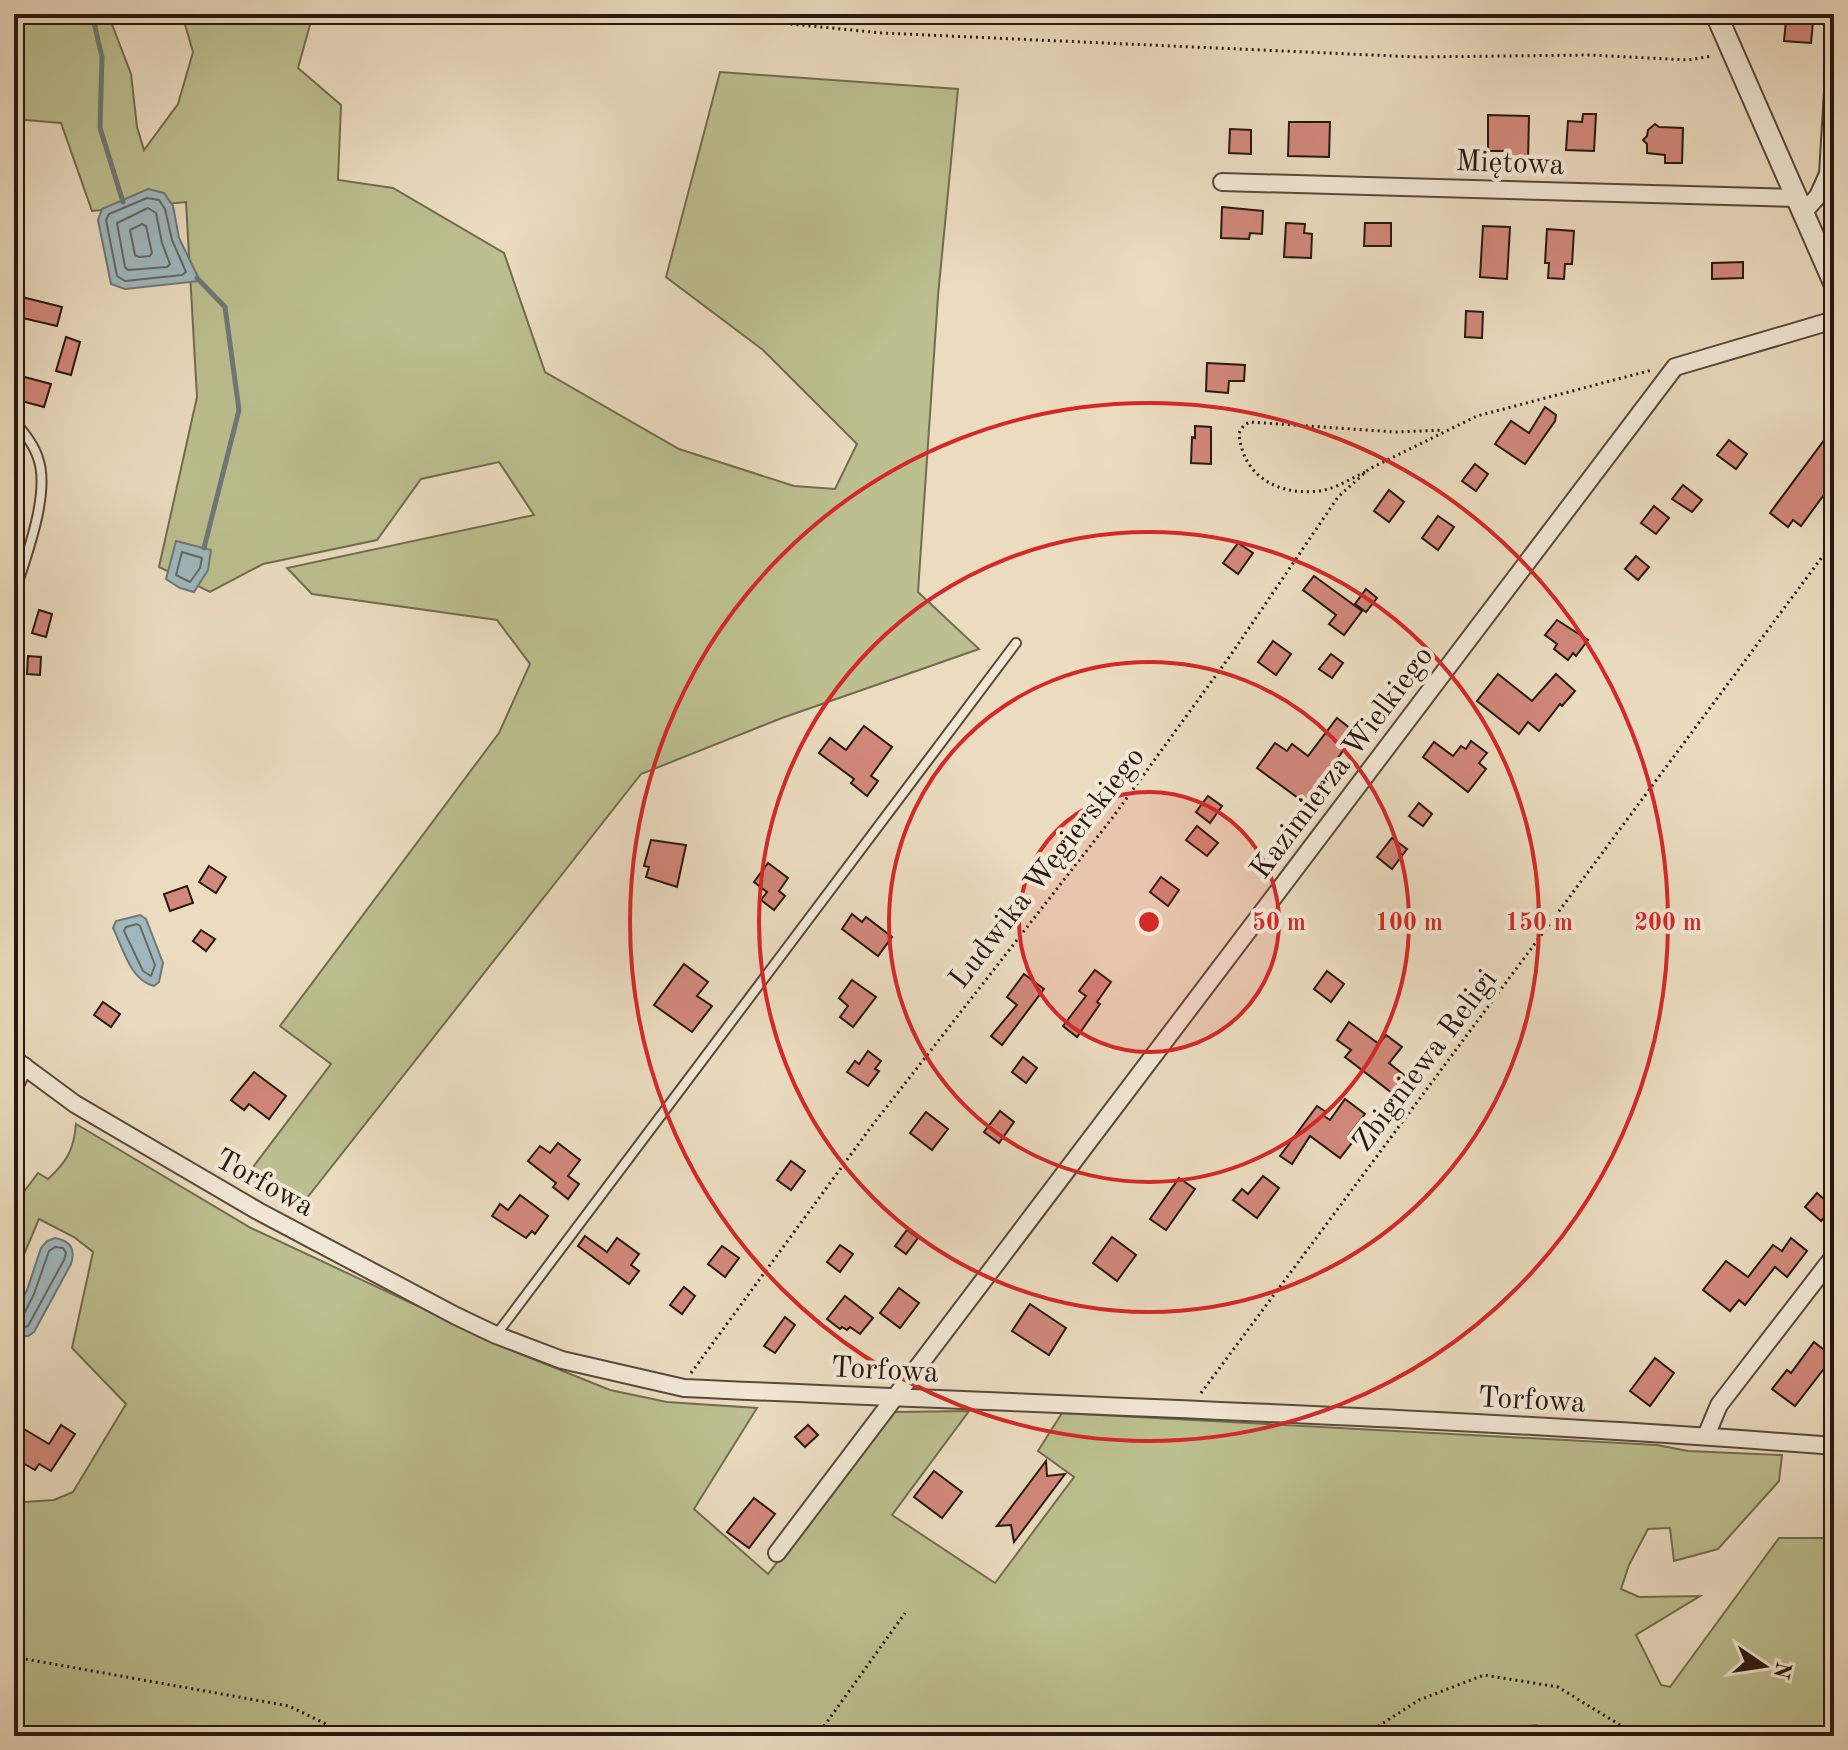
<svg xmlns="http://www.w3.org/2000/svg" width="1848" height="1750" viewBox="0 0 1848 1750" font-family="'Old Standard TT',serif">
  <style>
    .green { fill: #bcbf8f; stroke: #726c50; stroke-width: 2 }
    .water { fill: #9fb8be; stroke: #6f7878; stroke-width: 2 }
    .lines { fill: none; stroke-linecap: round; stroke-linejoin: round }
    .shore { stroke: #646867; stroke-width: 2 }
    .stream { stroke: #6f7878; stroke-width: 5 }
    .building { fill: #d2887b; stroke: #281810; stroke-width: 2 }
    .service-casing { stroke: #59493c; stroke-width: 12 }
    .minor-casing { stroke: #59493c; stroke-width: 20 }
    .tertiary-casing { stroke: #59493c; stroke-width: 24 }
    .path { stroke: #281810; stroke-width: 3; stroke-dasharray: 2 4; stroke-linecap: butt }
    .service { stroke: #f2e8d6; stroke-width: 8 }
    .minor { stroke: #f2e8d6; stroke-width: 16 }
    .tertiary { stroke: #f2e8d6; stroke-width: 20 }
    .ring { fill: none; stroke: #d62828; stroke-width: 4 }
    .labels { text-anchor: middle; stroke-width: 8; stroke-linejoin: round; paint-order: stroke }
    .street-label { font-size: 30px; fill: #281810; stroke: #f2e8d6 }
    .centre { fill: #d62828; stroke: #f2e8d6; stroke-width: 4 }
    .ring-label { font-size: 24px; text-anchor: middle; font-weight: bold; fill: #d62828; stroke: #f2e8d6; stroke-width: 8; stroke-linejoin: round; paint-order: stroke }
  </style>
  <rect width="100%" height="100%" fill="#ebdcc0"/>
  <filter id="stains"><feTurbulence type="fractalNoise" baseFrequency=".0025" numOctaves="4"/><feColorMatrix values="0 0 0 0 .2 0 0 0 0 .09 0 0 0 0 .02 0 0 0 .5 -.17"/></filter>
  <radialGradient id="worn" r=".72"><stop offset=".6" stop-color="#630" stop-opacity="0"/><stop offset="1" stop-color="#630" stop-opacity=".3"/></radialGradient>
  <g class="green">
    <path d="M14,14h94l23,60 6,53 7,23 34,-46 15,-52 -11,-38h131l-15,54 43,37 -3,75 55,8 111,65 41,119 134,77 115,37 41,3 22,-45 -94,-94 -97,-73 54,-205 238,17 -20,207 -20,296 61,57 -197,69 -141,56 -342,434 -55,-29 87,-115 -51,-38 219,-293 31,-69 -33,-44 -185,-26 -25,-26 247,-53 -35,-53 -78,17 -44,61 -114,24 -53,28 -51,-25 38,-170 -11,-195 -94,9 -31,-88 -47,-4z"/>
    <path d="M76,1124l175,104 267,125 92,37 57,12 90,6 -63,101 74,65 126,-162 75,-1 -77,104 103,68 79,-106 -36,-26 24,-38 595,32 31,6 94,4 -3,26 -61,68 -44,12 -4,-33 -22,1 -19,36 -8,24 18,8 61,-1 -64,39 25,50 9,2 109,-149h55v198h-273l-25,-11 -97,11h-1425v-239l11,5 29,-2 19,-8 53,-88 -54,-56 21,-96 -19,-15 -35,-18 -25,59v-47l3,-4 -3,-22 24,-32 10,6c19,-17 26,-30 28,-55z"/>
  </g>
  <g class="water">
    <path d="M148,189l16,4 9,13 6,32 21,43 -75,8 -14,-5 -13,-64 4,-11z"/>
    <path d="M176,541l35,9 -3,20 -14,22 -14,-4 -14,-9z"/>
    <path d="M140,915l6,4 17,44 -4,19 -5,4c-24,-6 -31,-38 -41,-58l3,-7z"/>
    <path d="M55,1238c15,3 21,10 16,26l-37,68 -6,4h-7l-7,-6v-14l13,-26 14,-42 6,-7z"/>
  </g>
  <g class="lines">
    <g class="shore">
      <path d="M147,198l12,2 6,9 7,31 14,32 -4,3 -57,6 -8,-5 -11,-56 3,-6z"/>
      <path d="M148,208l8,5 6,30 8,21 -3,3 -39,3 -3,-3 -8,-44z"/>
      <path d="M142,224l4,2 6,27 -2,3 -11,1 -4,-2 -5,-25z"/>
      <path d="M182,552l20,6 -2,10 -10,14 -14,-7z"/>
      <path d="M137,924l3,2 15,39 -4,11 -8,-5 -19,-40 2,-4z"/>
      <path d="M14,1318l2,2 8,-6 10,-20 15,-43 6,-4 8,1 3,5 -2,7 -36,66 -5,2 -7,-5 -2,2"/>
    </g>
    <g class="stream">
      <path d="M92,14l10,43 -2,71 23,74"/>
      <path d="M197,278l28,29 14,103 -35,138"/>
    </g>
  </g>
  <g class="building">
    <path d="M1786,21l27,1 -2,21 -27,-2z"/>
    <path d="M1583,114h13l-2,37 -28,-1 2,-29 14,1z"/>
    <path d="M1488,115l41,1 -1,45h-18v-10h-22z"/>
    <path d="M1289,122h41l-1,35 -41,-1z"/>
    <path d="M1655,124l4,3 24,1 -1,35h-17v-8l-18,-2v-9l-4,-4 4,-4 1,-6z"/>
    <path d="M1230,129l21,1v24l-22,-1z"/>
    <path d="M1222,207l41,4 -1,23 -12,-1 -1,6 -28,-1z"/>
    <path d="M1286,223l19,1 -1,9 8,1 -1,24 -27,-1z"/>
    <path d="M1365,223h26v23h-27z"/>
    <path d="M1483,226l27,1 -3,52 -27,-2z"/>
    <path d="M1547,229l27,2 -2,33h-7l-1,15 -16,-1 1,-15h-4z"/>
    <path d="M1743,262v16l-31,1v-16z"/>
    <path d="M18,296l44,11 -5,19 -43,-10z"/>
    <path d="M1466,311l17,1 -1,26 -17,-1z"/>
    <path d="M66,337l14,5 -9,33 -15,-4z"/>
    <path d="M1207,363l38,2 -1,16h-15l-1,12 -22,-2z"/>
    <path d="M17,375l34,9 -7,23 -30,-8z"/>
    <path d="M1545,407l11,8 -1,6 -30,43 -30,-20 16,-23 18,12z"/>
    <path d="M1195,426l16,1v37l-20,-1 1,-26 3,1z"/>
    <path d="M1825,439l9,7v19l-7,9 7,7 -33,45 -8,-6 -5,7 -18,-14z"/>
    <path d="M1729,440l18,14 -11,15 -19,-14z"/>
    <path d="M1475,464l13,10 -12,17 -14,-10z"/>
    <path d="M1683,485l19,15 -10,12 -20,-13z"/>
    <path d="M1389,490l15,12 -15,20 -15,-11z"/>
    <path d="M1654,506l15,12 -13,16 -15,-11z"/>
    <path d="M1438,516l16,11 -16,23 -16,-12z"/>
    <path d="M1238,543l15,10 -15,21 -15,-11z"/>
    <path d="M1636,556l13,11 -11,13 -13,-11z"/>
    <path d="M1314,576l48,35 -18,24 -15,-11 7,-9 -33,-25z"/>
    <path d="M1366,589l11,9 -11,14 -11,-8z"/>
    <path d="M39,610l13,4 -6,23 -14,-4z"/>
    <path d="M1557,620l31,20 -12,16 -3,-3 -5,7 -14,-11 3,-5 -12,-9z"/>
    <path d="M1273,641l18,13 -15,21 -18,-13z"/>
    <path d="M1331,654l12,9 -11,15 -13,-9z"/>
    <path d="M28,656l13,1 -1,18 -13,-1z"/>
    <path d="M1498,674l34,27 24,-27 19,17 -13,15 -2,-2 -21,27 -11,-9 -9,12 -42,-33z"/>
    <path d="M1337,718l19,15 -51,70 -48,-35 18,-25 12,8 5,-7 16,12z"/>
    <path d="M864,726l28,21 -21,29 7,5 -11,15 -16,-13 3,-4 -35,-26 11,-15 16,12z"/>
    <path d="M1471,741l16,12 -8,10 7,6 -18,23 -45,-35 11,-15 19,14 8,-10 5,3z"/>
    <path d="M1208,796l14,10 -12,17 -14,-11z"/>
    <path d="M1419,803l13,11 -9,12 -14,-10z"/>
    <path d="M1197,826l21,17 -11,13 -21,-16z"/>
    <path d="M1392,838l15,11 -15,20 -15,-12z"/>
    <path d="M651,840l35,5 -9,42 -31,-10 3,-10 -5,-1z"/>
    <path d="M768,863l20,15 -9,13 6,5 -11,14 -13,-10 6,-8 -13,-10z"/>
    <path d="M209,866l17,11 -10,16 -17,-11z"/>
    <path d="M1161,877l18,13 -11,16 -18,-14z"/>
    <path d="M187,886l6,17 -23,8 -6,-17z"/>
    <path d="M852,914l10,8 4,-5 26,20 -14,19 -36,-27z"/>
    <path d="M201,930l14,9 -9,12 -13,-10z"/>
    <path d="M684,964l24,18 -11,14 15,10 -20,26 -38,-27z"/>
    <path d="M1095,970l16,12 -14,20 3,2 -23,33 -14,-11 23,-30 -7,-5z"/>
    <path d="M1327,971l17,13 -13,18 -17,-13z"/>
    <path d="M1024,974l20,15 -42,56 -11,-9 26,-31 -10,-8z"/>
    <path d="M852,980l24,17 -23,30 -13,-10 8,-11 -9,-8z"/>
    <path d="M103,1002l17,12 -9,13 -17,-12z"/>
    <path d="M1349,1022l30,22 7,-9 16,12 -13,16 20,16 -13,17 -51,-39 6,-7 -14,-10z"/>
    <path d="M868,1051l13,10 -6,8 4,2 -11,15 -21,-14 8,-11 4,3z"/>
    <path d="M1023,1057l14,11 -11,15 -14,-11z"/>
    <path d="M254,1072l32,24 -17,23 -20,-15 -5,6 -13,-10z"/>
    <path d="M1345,1099l20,15 -16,21 6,4 -15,19 -30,-22 -18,28 -12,-8 37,-50 9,6 -2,4 6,4z"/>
    <path d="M1000,1111l14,11 -15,21 -15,-11z"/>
    <path d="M926,1112l22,17 -16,21 -22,-17z"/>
    <path d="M558,1143l22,17 -12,16 11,8 -11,15 -15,-12 3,-4 -28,-22 12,-15 10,7z"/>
    <path d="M791,1161l14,10 -14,19 -14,-10z"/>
    <path d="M1263,1176l16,12 -22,30 -24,-18 9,-11 6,5z"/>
    <path d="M1179,1178l16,11 -29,41 -16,-11z"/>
    <path d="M1817,1193l16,14 -12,14 -16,-14z"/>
    <path d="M520,1195l28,21 -13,18 -3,-3 -6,7 -34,-22 8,-12 8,6z"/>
    <path d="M907,1230l11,8 -12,16 -11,-8z"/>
    <path d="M585,1236l22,16 10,-14 22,16 -8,11 8,6 -10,13 -51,-38z"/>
    <path d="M1112,1237l24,18 -19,26 -24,-18z"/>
    <path d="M1791,1238l16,13 -20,26 -12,-10 -30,38 -6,-5 -9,11 -27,-21 23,-29 22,16 25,-32 9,6z"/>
    <path d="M840,1245l13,9 -13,18 -13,-10z"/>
    <path d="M722,1246l17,12 -14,19 -17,-13z"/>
    <path d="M684,1287l11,9 -13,18 -12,-9z"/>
    <path d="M899,1288l20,15 -19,25 -20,-15z"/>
    <path d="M845,1296l28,22 -13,16 -10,-7 -3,3 -5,-3 -2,2 -13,-10z"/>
    <path d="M1030,1304l36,24 -17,27 -37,-24z"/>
    <path d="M785,1317l10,8 -20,28 -11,-7z"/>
    <path d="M1814,1342l19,15 -38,49 -23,-17 15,-19 4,3z"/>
    <path d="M1655,1358l19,15 -24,33 -20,-15z"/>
    <path d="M14,1423l35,21 12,-19 14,9 -24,37 -12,-7 -4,6 -21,-12z"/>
    <path d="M808,1425l10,10 -13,12 -10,-10z"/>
    <path d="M1046,1461l1,15 18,-2 -51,68 -3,-17 -14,1z"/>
    <path d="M934,1471l28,21 -20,26 -28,-21z"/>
    <path d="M754,1498l21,16 -26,34 -22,-16z"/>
  </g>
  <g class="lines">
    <g class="service-casing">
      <g id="service">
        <path d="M14,421c9,10 20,24 24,37 13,36 -13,101 -24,137"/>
        <path d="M496,1335l520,-692"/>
      </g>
    </g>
    <g class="minor-casing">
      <g id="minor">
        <path d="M1222,182l574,16"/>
        <path d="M1803,213l15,-17 10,-22 6,-99"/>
        <path d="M14,1059l61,45 183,107 198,105 40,19 66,25 122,28c384,18 767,28 1150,58"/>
        <path d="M14,1087l10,-21"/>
        <path d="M1706,1436l13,-31 115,-149"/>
        <path d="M777,1553l898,-1186 159,-47"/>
      </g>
    </g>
    <g class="tertiary-casing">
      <path id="tertiary" d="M1716,14l118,269"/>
    </g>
    <g class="path">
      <path d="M689,14l193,19 535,24 173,-2 98,5 24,-4"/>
      <path d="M1365,472c-15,7 -30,17 -46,19 -41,5 -77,-15 -80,-58l5,-8 6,-3 145,10 48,-2"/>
      <path d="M691,1373l180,-246 242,-310 117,-161 108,-159 31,-28 108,-53 175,-46"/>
      <path d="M1201,1393l633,-852"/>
      <path d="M14,1657l275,49 35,17 19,13"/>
      <path d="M817,1736l88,-123"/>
      <path d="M1363,1736l56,-36 65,-25 74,12 80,49"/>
    </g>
    <use href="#service" class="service"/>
    <use href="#minor" class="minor"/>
    <use href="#tertiary" class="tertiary"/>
  </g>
  <circle cx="1149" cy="922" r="130" fill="#d62828" fill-opacity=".12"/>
  <g class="ring">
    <circle cx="1149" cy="922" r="130"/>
    <circle cx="1149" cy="922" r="260"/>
    <circle cx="1149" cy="922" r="390"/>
    <circle cx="1149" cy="922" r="519"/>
  </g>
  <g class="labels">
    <g class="street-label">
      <text transform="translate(1510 162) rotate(2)" y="10">Miętowa</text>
      <text transform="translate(1341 762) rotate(-53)" y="10">Kazimierza Wielkiego</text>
      <text transform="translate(1046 867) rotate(-52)" y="10">Ludwika Węgierskiego</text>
      <text transform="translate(1424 1060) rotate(-53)" y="10">Zbigniewa Religi</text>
      <text transform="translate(265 1182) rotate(29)" y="10">Torfowa</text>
      <text transform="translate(885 1369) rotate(3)" y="10">Torfowa</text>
      <text transform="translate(1532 1399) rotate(3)" y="10">Torfowa</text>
    </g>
  </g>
  <circle cx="1149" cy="922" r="12" class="centre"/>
  <g class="ring-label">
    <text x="1279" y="930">50 m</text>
    <text x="1409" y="930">100 m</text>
    <text x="1539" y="930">150 m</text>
    <text x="1668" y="930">200 m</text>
  </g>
  <rect width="1848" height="1750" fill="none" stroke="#ebdcc0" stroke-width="48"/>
  <rect x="16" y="16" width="1816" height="1718" fill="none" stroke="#281810" stroke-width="4"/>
  <rect x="24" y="24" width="1800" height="1702" fill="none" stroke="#281810" stroke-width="2"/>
  <g transform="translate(1764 1666) rotate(103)" stroke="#f2e8d6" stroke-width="6" paint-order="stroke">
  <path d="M0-6L14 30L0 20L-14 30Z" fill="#281810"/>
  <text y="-12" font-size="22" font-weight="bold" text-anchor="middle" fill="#281810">N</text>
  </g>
  <rect width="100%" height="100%" filter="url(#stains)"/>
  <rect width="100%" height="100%" fill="url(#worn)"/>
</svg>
